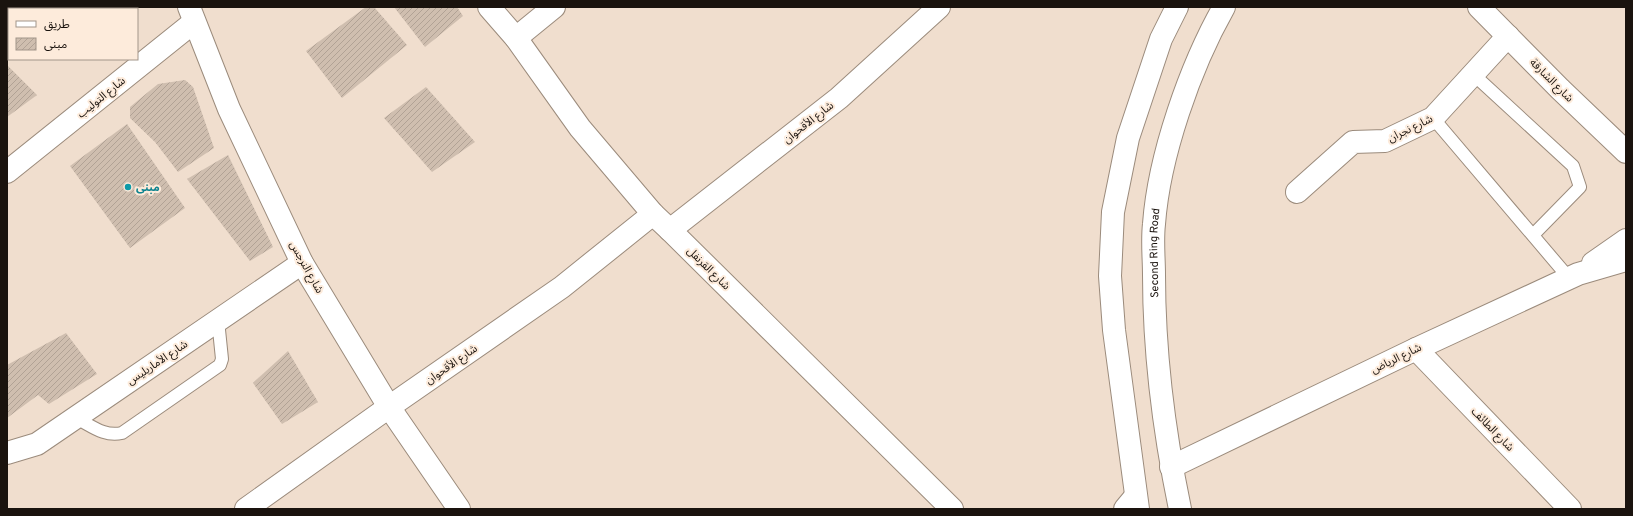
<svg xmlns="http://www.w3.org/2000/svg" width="1633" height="516" viewBox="0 0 1633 516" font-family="Overpass,'Noto Sans Arabic',sans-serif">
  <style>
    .building { fill: url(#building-hatch) }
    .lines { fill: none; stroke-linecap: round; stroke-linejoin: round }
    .service-casing { stroke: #9b8b7c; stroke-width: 14 }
    .minor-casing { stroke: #9b8b7c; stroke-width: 24 }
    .primary-casing { stroke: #9b8b7c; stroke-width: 24 }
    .service { stroke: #fff; stroke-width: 12 }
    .minor { stroke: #fff; stroke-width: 22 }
    .primary { stroke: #fff; stroke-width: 22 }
    .culture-dot { fill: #0f9aa8; stroke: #fdebdb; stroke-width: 1.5 }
    .labels { text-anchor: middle; stroke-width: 4; stroke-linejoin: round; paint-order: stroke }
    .street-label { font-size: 11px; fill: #1a130e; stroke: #fdebdb }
    .culture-label { font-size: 11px; font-weight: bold; fill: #0d838f; stroke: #fdebdb; text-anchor: start }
  </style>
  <defs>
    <pattern id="building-hatch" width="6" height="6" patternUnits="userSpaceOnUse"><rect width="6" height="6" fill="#cfbeaf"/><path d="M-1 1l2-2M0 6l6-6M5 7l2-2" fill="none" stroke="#b1a295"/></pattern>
  </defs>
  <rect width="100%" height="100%" fill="#f0dece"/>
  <g class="building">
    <path d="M15,7h63l2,2h-64z"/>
    <path d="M86,7h35l-3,2h-30z"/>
    <path d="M366,7h8l33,38 -65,53 -36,-47z"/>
    <path d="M394,7h63l6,9 -38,31z"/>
    <path d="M7,65l30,30 -30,22z"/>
    <path d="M185,80l8,7 21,61 -36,24 -23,-30 -25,-24v-11l28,-23z"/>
    <path d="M426,87l49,55 -43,30 -48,-54z"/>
    <path d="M127,124l58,84 -55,40 -60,-82z"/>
    <path d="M228,155l45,92 -23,14 -63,-82z"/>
    <path d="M66,333l31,41 -48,30 -11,-9 -31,23v-53z"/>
    <path d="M288,351l30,51 -36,22 -29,-41z"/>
  </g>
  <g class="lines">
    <g class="service-casing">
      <g id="service">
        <path d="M1473,74l100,92 7,21 -47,48"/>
        <path d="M1433,118l136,160"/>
        <path d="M76,418c16,8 28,19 46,15l98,-68 2,-6 -4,-39"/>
      </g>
    </g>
    <g class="minor-casing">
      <g id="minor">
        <path d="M189,7l40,102 73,154 87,144 70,102"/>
        <path d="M489,7l27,31 64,90 73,86 17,16 282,279"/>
        <path d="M1479,7l81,82 66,63"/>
        <path d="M516,38l38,-31"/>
        <path d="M7,172l187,-150"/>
        <path d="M1297,192l56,-50 32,-1 48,-23 75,-82"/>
        <path d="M670,230l169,-132 100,-91"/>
        <path d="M1593,263l33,-23"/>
        <path d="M1416,349l154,160"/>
        <path d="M7,453l30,-9 265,-181"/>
        <path d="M1171,467l245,-118 162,-75 48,-14"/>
        <path d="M246,509l143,-102 173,-120 91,-73"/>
        <path d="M1125,509l10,-12"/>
      </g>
    </g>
    <g class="primary-casing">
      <g id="primary">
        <path d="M1138,509l-24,-179 -4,-54 3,-64 15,-74 33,-99 16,-32"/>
        <path id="s1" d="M1180,509c-16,-77 -26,-155 -26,-234 0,-17 -2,-34 0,-51 5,-68 36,-157 70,-217"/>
      </g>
    </g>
    <use href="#service" class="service"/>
    <use href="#minor" class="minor"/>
    <use href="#primary" class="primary"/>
  </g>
  <circle class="culture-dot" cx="128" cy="187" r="4"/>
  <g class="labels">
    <g class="street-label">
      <text transform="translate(1552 80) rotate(45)" y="4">شارع الشارقة</text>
      <text transform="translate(101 97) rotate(-39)" y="4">شارع التوليب</text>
      <text transform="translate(808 122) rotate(-38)" y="4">شارع الأقحوان</text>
      <text transform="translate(1410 128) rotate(-26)" y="4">شارع نجران</text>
      <text dy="4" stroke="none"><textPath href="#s1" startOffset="258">Second Ring Road</textPath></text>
      <text transform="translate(307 267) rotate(61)" y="4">شارع النرجس</text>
      <text transform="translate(709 268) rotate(45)" y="4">شارع القرنفل</text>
      <text transform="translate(1396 358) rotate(-26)" y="4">شارع الرياض</text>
      <text transform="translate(157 362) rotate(-34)" y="4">شارع الأماريليس</text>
      <text transform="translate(451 364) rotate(-35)" y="4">شارع الأقحوان</text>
      <text transform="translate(1493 429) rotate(46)" y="4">شارع الطائف</text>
    </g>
    <g class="culture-label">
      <text x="136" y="191">مبنى</text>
    </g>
  </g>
  <rect width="1633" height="516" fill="none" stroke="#1a130e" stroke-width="16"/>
  <rect x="8" y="8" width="130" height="52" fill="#fdebdb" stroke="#a29589"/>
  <rect x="16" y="21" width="20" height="6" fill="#ffffff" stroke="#a29589"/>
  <text x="44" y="28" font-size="12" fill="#1a130e">طريق</text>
  <rect x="16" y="38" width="20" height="12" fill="url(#building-hatch)" stroke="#a29589"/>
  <text x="44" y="48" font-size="12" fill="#1a130e">مبنى</text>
</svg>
